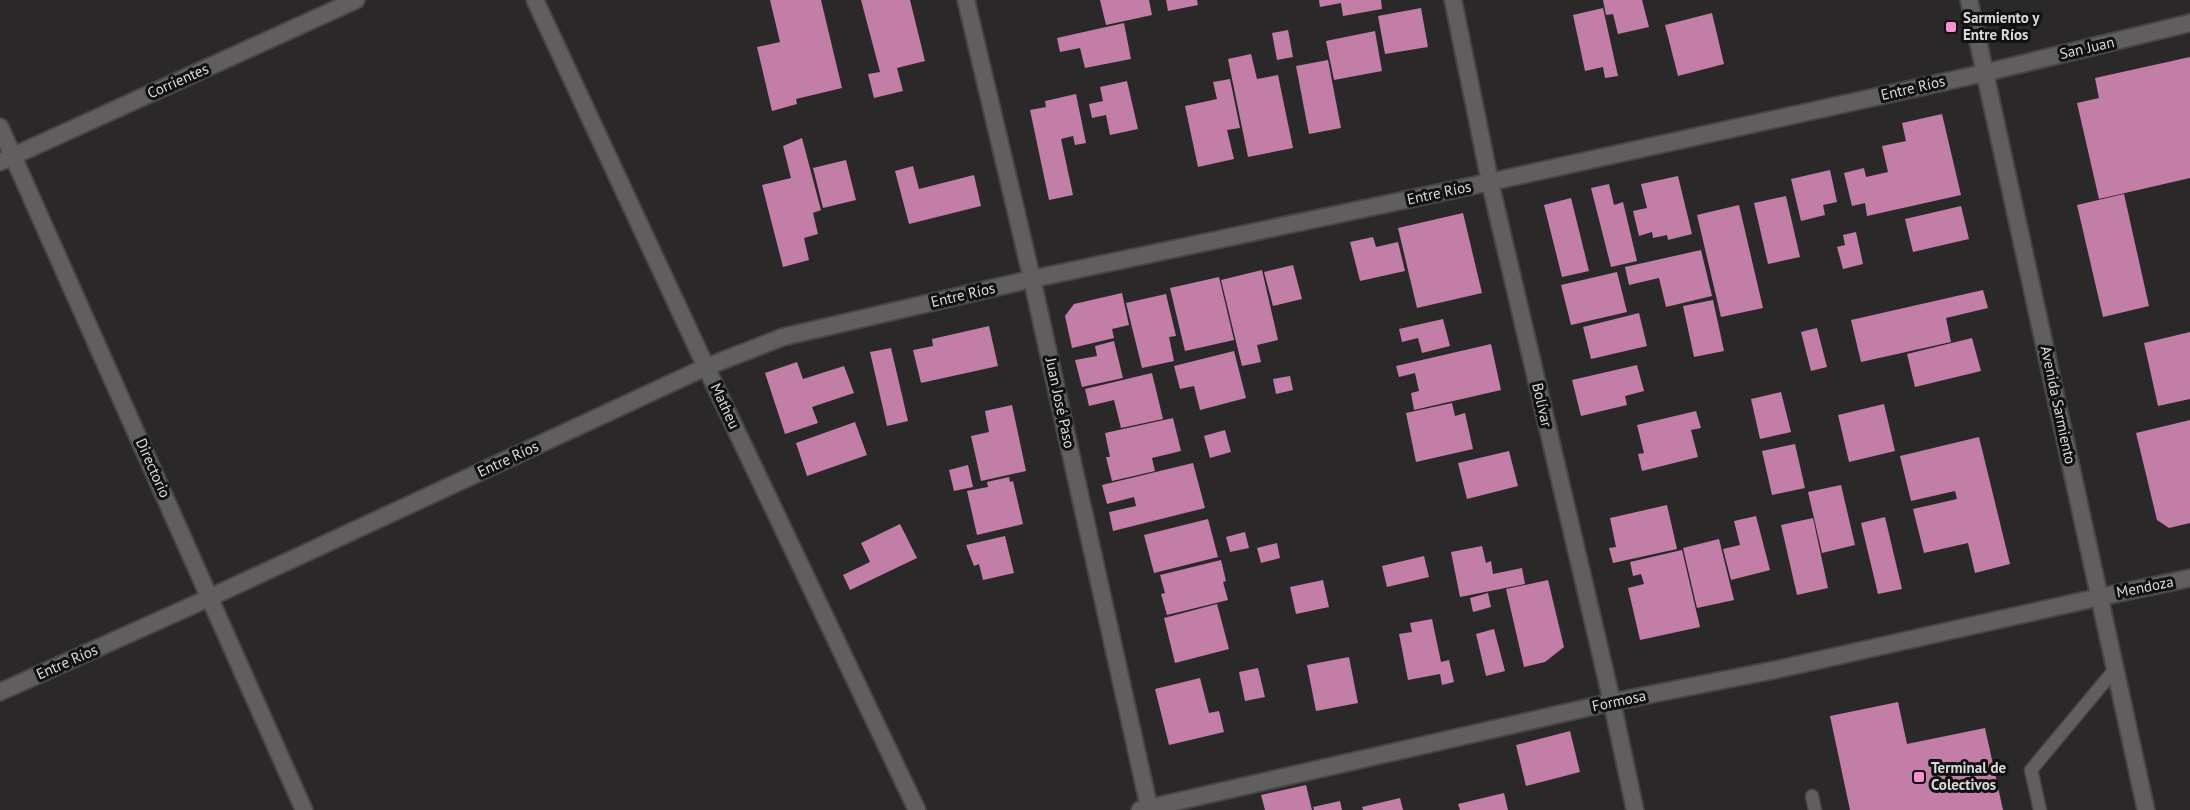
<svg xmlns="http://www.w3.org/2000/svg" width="2190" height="810" viewBox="0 0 2190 810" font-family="'PT Sans',sans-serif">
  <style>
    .building { fill: #c37ea7 }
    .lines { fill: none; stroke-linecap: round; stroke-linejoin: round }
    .service-casing { stroke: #474546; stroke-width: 15 }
    .minor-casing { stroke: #474546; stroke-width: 20 }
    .secondary-casing { stroke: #474546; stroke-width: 20 }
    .service { stroke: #615e5f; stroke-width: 12 }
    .minor { stroke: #615e5f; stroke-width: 16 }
    .secondary { stroke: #615e5f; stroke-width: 16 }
    .poi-dot { fill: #f690cf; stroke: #121112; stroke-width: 2 }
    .labels { text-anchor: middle; stroke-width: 6; stroke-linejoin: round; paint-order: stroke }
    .poi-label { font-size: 15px; font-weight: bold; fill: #dbdadb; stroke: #121112; text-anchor: start }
    .street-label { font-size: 15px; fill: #dbdadb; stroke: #121112 }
  </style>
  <rect width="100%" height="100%" fill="#2b282a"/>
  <g class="building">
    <path d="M770,0h51l21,88 -46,11 1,5 -25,7 -15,-64 23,-5z"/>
    <path d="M861,0h49l15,61 -28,7 6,23 -29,7 -6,-24 12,-2z"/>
    <path d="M1100,0h49l3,15 -46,10z"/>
    <path d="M1166,0h31l1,5 -30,6z"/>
    <path d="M1319,0h62l1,9 -39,7 -2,-13 -21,4z"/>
    <path d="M1603,0h39l7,27 -31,7 -5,-20 -7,1z"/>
    <path d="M1421,8l7,39 -43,7 -7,-38z"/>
    <path d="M1603,8l15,68 -13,2 -2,-11 -18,4 -12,-56z"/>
    <path d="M1712,13l12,51 -46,12 -13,-51z"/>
    <path d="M1124,23l7,36 -46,9 -5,-20 -20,4 -3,-14z"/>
    <path d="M1288,30l5,27 -16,3 -5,-27z"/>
    <path d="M1375,31l7,40 -48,9 -8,-39z"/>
    <path d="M1251,54l6,25 21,-4 15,73 -45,9 -20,-98z"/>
    <path d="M2190,57v121l-91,21 -22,-96 22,-5 -4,-20z"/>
    <path d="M1328,60l13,68 -32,6 -13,-68z"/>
    <path d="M1230,79l10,49 -13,2 7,29 -36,8 -13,-61 32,-7 -4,-17z"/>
    <path d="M1127,81l11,48 -28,6 -4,-20 -14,3 -3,-14 14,-3 -3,-14z"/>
    <path d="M1076,94l10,49 -11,2 -2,-9 -12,3 12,56 -24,5 -19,-90 16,-3 -1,-6z"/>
    <path d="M1942,114l19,81 -94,21 -2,-13 -13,3 -8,-33 20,-5 2,9 22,-5 -6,-26 24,-5 -4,-18z"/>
    <path d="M802,138l19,72 -8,3 5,21 -14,4 5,22 -26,7 -21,-82 29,-7 -8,-32z"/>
    <path d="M846,160l10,40 -33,8 -10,-40z"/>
    <path d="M913,166l6,23 55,-14 7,31 -72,18 -14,-53z"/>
    <path d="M1830,170l7,32 -14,3 2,10 -24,6 -10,-42z"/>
    <path d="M1678,176l14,58 -24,6 -1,-5 -14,3 -1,-6 -13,4 -6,-25 14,-3 -6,-24z"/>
    <path d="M1609,184l5,21 9,-3 14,59 -26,6 -20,-79z"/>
    <path d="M2124,194l25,112 -46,11 -26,-112z"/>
    <path d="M1786,196l14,61 -32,7 -14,-61z"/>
    <path d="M1571,198l18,73 -27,6 -18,-72z"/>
    <path d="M1739,205l24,103 -42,9 -24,-102z"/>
    <path d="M1961,206l8,33 -56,13 -8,-33z"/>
    <path d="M1463,213l19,80 -65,15 -19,-80z"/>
    <path d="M1856,232l7,32 -20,5 -6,-22 8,-2 -2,-10z"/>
    <path d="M1373,237l3,10 22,-5 7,29 -45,10 -10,-39z"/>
    <path d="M1701,250l11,46 -46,11 -7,-29 -30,7 -4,-18z"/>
    <path d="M1293,265l9,34 -29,7 -9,-34z"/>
    <path d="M1262,270l16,70 -21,5 4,17 -19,4 -21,-86z"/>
    <path d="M1617,272l10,40 -56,13 -10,-40z"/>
    <path d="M1219,277l15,63 -49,11 -15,-63z"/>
    <path d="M1983,290l5,18 -42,10 5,24 -90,20 -10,-42z"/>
    <path d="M1122,293l7,32 -17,4 2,9 -42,10 -7,-32 9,-12z"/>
    <path d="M1166,294l10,42 -7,1 5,24 -32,7 -16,-65z"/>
    <path d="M1713,300l11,51 -30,6 -11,-51z"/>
    <path d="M1639,313l8,33 -56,13 -8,-32z"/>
    <path d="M1443,319l7,27 -28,7 -4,-15 -16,4 -3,-13z"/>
    <path d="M989,326l9,40 -77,17 -8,-33 20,-4 -1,-7z"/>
    <path d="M1817,328l10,39 -16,4 -10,-39z"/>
    <path d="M2190,332v67l-32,7 -14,-63z"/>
    <path d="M1972,338l9,33 -66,16 -8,-33z"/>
    <path d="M1114,341l9,37 -41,9 -7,-27 22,-4 -2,-10z"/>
    <path d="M1491,344l10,46 -87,20 -3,-17 8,-2 -4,-18 -16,4 -3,-11z"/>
    <path d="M891,348l17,73 -21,5 -17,-74z"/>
    <path d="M1234,351l12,47 -46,12 -6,-24 -14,3 -6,-23z"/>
    <path d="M797,362l6,17 41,-13 10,27 -42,14 6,16 -33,11 -20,-61z"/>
    <path d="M1637,365l7,26 -19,5 2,9 -46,11 -9,-36z"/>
    <path d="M1152,373l11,46 -42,9 -7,-28 -25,6 -4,-17z"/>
    <path d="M1290,376l3,14 -17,4 -3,-15z"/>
    <path d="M1781,392l10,40 -31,7 -9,-40z"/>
    <path d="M1452,403l3,13 10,-3 8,36 -57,13 -10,-49z"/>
    <path d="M1884,404l11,47 -46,11 -11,-47z"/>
    <path d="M1012,405l14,66 -45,10 -10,-45 18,-4 -4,-21z"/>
    <path d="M1696,411l5,17 -10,2 7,27 -56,14 -4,-17 6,-1 -7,-28z"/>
    <path d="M1173,418l8,33 -29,7 3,13 -43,10 -6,-24h4l-5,-24z"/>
    <path d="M2190,420v103l-21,5 -12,-8 -21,-87z"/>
    <path d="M855,422l12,33 -60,21 -11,-33z"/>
    <path d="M1225,430l6,22 -21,6 -6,-22z"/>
    <path d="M1979,437l31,127 -35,9 -7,-30 -44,10 -11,-44 44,-10 -2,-8 -44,10 -11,-45z"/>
    <path d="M1795,444l10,44 -33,7 -10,-44z"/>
    <path d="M1509,451l9,35 -51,13 -9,-36z"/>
    <path d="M1193,463l12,45 -92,23 -4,-19 27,-6 -2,-9 -27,7 -5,-19z"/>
    <path d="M968,465l5,22 -19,4 -5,-21z"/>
    <path d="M1009,477l1,5 3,-1 10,43 -46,11 -10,-44 21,-4 -1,-5z"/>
    <path d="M1841,485l14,60 -33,8 -14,-61z"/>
    <path d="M1667,505l10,44 -64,14 -4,-15 7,-1 -6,-29z"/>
    <path d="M1756,516l14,54 -39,10 -8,-31 17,-4 -6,-24z"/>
    <path d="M1885,517l17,72 -24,5 -17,-71z"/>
    <path d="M1813,518l15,70 -31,7 -16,-70z"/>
    <path d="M1208,519l10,38 -64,16 -10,-38z"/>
    <path d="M900,524l17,34 -67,32 -7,-15 27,-13 -9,-19z"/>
    <path d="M1245,532l4,16 -19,4 -4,-15z"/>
    <path d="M1005,536l9,37 -31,7 -4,-16 -5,2 -8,-21z"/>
    <path d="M1719,539l15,61 -37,8 -14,-60z"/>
    <path d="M1277,543l3,15 -19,5 -4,-15z"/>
    <path d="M1482,546l4,17 5,-2 2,13 29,-6 3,16 -65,13 -9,-45z"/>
    <path d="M1682,550l18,77 -60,13 -12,-52 16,-4 -3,-10 -8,2 -3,-14z"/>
    <path d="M1424,556l5,21 -42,10 -5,-21z"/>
    <path d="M1221,560l5,21 -3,1 5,18 -61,15 -6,-21 4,-1 -5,-18z"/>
    <path d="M1323,580l6,27 -33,7 -6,-27z"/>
    <path d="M1548,580l16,67 -19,15 -21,5 -18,-78z"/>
    <path d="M1488,593l3,14 -18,5 -3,-14z"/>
    <path d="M1217,604l12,45 -54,14 -11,-45z"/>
    <path d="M1432,619l9,43 8,-2 5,22 -12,3 -2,-11 -32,6 -9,-46 13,-2 -2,-9z"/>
    <path d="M1494,629l11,42 -19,5 -10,-42z"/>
    <path d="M1349,657l9,46 -42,8 -9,-46z"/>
    <path d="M1258,668l7,29 -20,4 -6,-29z"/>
    <path d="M1200,678l9,35 10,-2 5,21 -55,13 -14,-56z"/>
    <path d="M1898,702l9,42 78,-16 18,82h-153l-20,-94z"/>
    <path d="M1570,731l10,41 -54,14 -10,-41z"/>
    <path d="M1306,785l6,25h-47l-4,-15z"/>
    <path d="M1504,793l4,17h-48l-2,-6z"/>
    <path d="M1400,798l3,12h-40l-1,-3z"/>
    <path d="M1340,801l2,9h-28l-1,-3z"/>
  </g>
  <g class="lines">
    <g class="service-casing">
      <g id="service">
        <path d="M1812,796l3,14"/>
        <path d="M2040,810l-9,-40 85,-102"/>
      </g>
    </g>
    <g class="minor-casing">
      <g id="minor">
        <path d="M535,0l171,367 211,443"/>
        <path d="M966,0l66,279 117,528"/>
        <path d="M1453,0l37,182 122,520 23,108"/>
        <path d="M0,127l304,683"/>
        <path d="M0,162l356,-162"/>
        <path d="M0,692l211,-95 495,-230 77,-30 249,-58 458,-97 494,-109 206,-50"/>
        <path d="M1140,810l472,-108 167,-33 321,-72 90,-19"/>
      </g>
    </g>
    <g class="secondary-casing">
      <path id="secondary" d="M1969,0l177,810"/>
    </g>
    <use href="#service" class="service"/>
    <use href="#minor" class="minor"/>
    <use href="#secondary" class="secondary"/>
  </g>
  <g class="poi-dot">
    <rect x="1945" y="21" width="12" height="12" rx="3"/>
    <rect x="1913" y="771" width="12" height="12" rx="3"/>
  </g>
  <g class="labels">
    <g class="poi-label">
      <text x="1963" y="23">Sarmiento y<tspan x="1963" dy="17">Entre Ríos</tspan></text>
      <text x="1931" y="773">Terminal de<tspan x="1931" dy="17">Colectivos</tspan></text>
    </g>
    <g class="street-label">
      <text transform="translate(2087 48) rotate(-13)" y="5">San Juan</text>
      <text transform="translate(178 81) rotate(-24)" y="5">Corrientes</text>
      <text transform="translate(1913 88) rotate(-13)" y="5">Entre Ríos</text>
      <text transform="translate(1439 193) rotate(-12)" y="5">Entre Ríos</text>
      <text transform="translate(963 295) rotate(-13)" y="5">Entre Ríos</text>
      <text transform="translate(1060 403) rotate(78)" y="5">Juan José Paso</text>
      <text transform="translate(1542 405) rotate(77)" y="5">Bolívar</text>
      <text transform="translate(2058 405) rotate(78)" y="5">Avenida Sarmiento</text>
      <text transform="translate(725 406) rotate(65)" y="5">Matheu</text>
      <text transform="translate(508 459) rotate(-25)" y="5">Entre Ríos</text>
      <text transform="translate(153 468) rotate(66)" y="5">Directorio</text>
      <text transform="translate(2145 587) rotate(-11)" y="5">Mendoza</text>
      <text transform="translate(67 662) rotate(-24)" y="5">Entre Ríos</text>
      <text transform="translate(1619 701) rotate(-12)" y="5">Formosa</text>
    </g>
  </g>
</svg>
